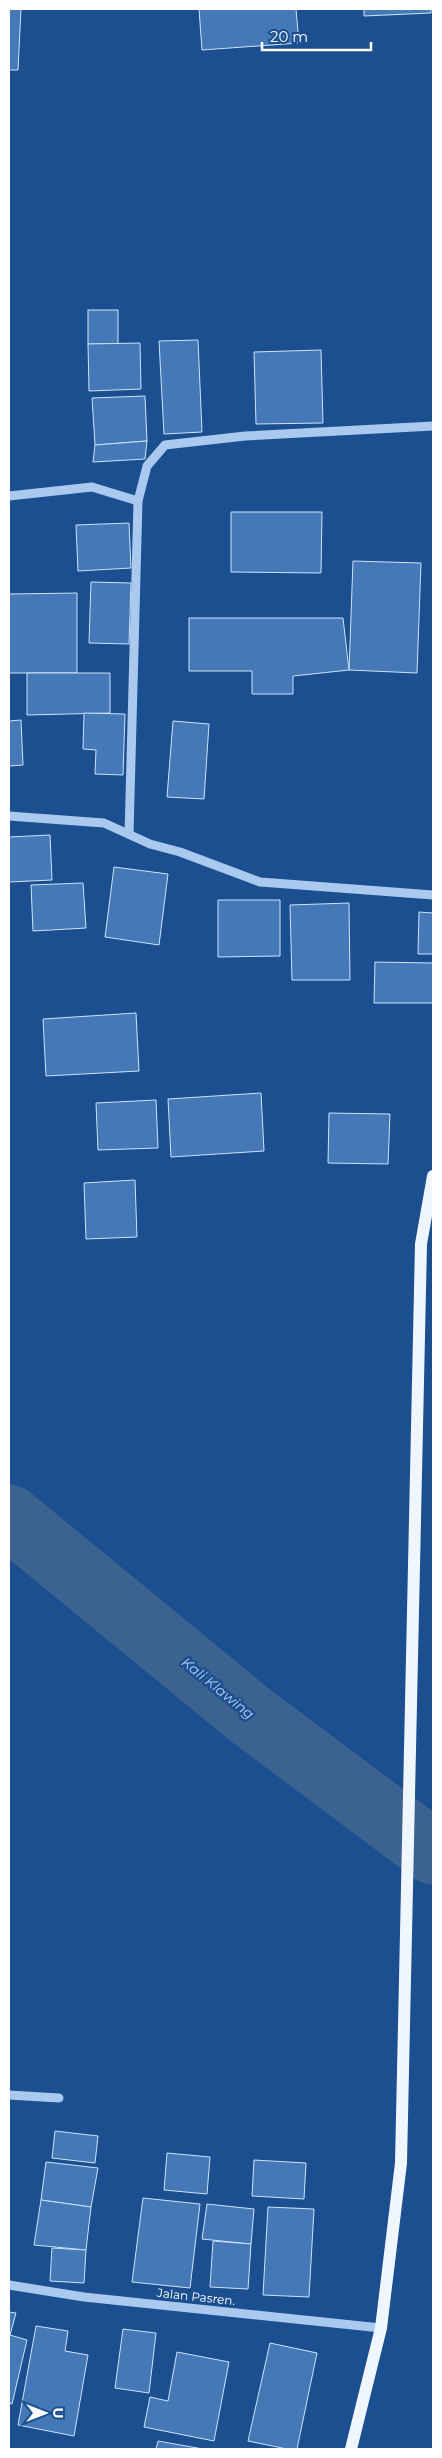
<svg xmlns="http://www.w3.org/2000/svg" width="442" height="2458" viewBox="0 0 442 2458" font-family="Montserrat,sans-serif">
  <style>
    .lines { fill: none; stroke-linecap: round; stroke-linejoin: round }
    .river { stroke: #3c6290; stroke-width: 65 }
    .building { fill: #4478b7; stroke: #cfe3fa }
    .minor { stroke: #a9c9ee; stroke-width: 9 }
    .major { stroke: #f0f6ff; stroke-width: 12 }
    .labels { text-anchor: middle; stroke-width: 5; stroke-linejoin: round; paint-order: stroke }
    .street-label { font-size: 12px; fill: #fff; stroke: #1b4f8f }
    .water-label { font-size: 14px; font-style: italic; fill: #b5d3f5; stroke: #1b4f8f }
  </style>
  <rect width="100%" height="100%" fill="#1b4f8f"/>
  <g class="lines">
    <path class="river" d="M9,1517l241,198 183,137"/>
  </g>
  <g class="building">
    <path d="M9,9h12l-3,61h-9z"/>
    <path d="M199,9h97l3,34 -97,7z"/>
    <path d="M364,9h67v4l-67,3z"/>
    <rect x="88" y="310" width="30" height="34"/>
    <path d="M198,340l4,92 -38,2 -5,-93z"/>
    <path d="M140,343l1,46 -52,2 -1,-47z"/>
    <path d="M321,350l2,73 -67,1 -2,-72z"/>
    <path d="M145,396l2,45 -52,4 -3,-47z"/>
    <path d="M147,441l-2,18 -52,3 2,-17z"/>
    <path d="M231,512h91l-1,61 -90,-1z"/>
    <path d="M129,523l2,45 -53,3 -2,-46z"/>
    <path d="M353,561l68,2 -4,110 -68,-3z"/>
    <path d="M91,582l40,1 -2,61 -40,-1z"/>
    <path d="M77,593v80h-68v-79z"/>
    <path d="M189,618h154l6,52 -56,6v18h-41v-23h-63z"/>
    <path d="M27,673h83v40l-83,2z"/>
    <path d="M84,713l41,1 -2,61 -28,-1 1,-24 -13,-1z"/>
    <path d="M21,720l2,45 -14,1v-45z"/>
    <path d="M173,721l36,3 -5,75 -37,-2z"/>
    <path d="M50,835l2,45 -43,2v-45z"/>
    <path d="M114,867l54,7 -9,71 -54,-8z"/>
    <path d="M83,883l3,45 -53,3 -2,-46z"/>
    <path d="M218,900h62v56l-62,1z"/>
    <path d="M349,903l1,77h-58l-2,-75z"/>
    <path d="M419,912l14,1v41h-15z"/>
    <path d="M375,962l58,1v40h-59z"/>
    <path d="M136,1013l3,58 -93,5 -3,-57z"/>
    <path d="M261,1093l3,58 -93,6 -3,-58z"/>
    <path d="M156,1100l2,48 -60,2 -2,-47z"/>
    <path d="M329,1113l61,1 -2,50 -60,-1z"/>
    <path d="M135,1180l2,57 -51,2 -2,-56z"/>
    <path d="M55,2131l43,5 -3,27 -43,-5z"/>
    <path d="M167,2153l43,4 -3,37 -43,-4z"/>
    <path d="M254,2160l52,3 -2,36 -52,-3z"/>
    <path d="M46,2162l52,6 -7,39 -50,-7z"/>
    <path d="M143,2198l57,6 -10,84 -58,-6z"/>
    <path d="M41,2200l50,7 -5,43 -52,-5z"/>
    <path d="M207,2204l47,5 -3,35 -49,-5z"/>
    <path d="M268,2207l46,2 -5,88 -46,-2z"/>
    <path d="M213,2241l38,3 -3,45 -38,-2z"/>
    <path d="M52,2248l34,2 -2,33 -34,-2z"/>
    <path d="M9,2312l7,1 -6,22 17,5 -15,64 -3,-1z"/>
    <path d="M36,2326l32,5 -3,20 23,4 -14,81 -56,-11z"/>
    <path d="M123,2329l33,4 -7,60 -34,-5z"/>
    <path d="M270,2343l47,10 -20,96h-10l-39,-8z"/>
    <path d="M177,2352l52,10 -15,79 -70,-14 6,-30 18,4z"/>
    <path d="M158,2441l45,8h-47z"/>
  </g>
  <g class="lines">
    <g class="minor">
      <path d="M9,496l83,-9 46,14"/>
      <path d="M9,816l95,7 46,21 30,8 80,30 173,13"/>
      <path d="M129,834l9,-333 9,-35 18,-21 80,-9 188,-10"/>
      <path d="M9,2095l50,3"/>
      <path d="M9,2285l75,12 297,31"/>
    </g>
    <path class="major" d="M351,2449l30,-121 20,-165 20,-919 12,-68"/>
  </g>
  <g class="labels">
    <g class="street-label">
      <text transform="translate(196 2297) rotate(6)" y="4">Jalan Pasren.</text>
    </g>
    <g class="water-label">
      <text transform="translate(218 1688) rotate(39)" y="5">Kali Klawing</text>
    </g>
  </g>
  <rect width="442" height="2458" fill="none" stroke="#ffffff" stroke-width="20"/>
  <g transform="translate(45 2413) rotate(90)" stroke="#1b4f8f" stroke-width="4" paint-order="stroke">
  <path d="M0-4L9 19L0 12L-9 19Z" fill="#ffffff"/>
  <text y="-8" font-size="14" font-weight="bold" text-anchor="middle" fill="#ffffff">U</text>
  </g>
  <path d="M262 42v8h109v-8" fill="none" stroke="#ffffff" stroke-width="2.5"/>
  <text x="270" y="42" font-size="15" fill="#ffffff" stroke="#1b4f8f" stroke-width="4" paint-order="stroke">20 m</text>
</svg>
